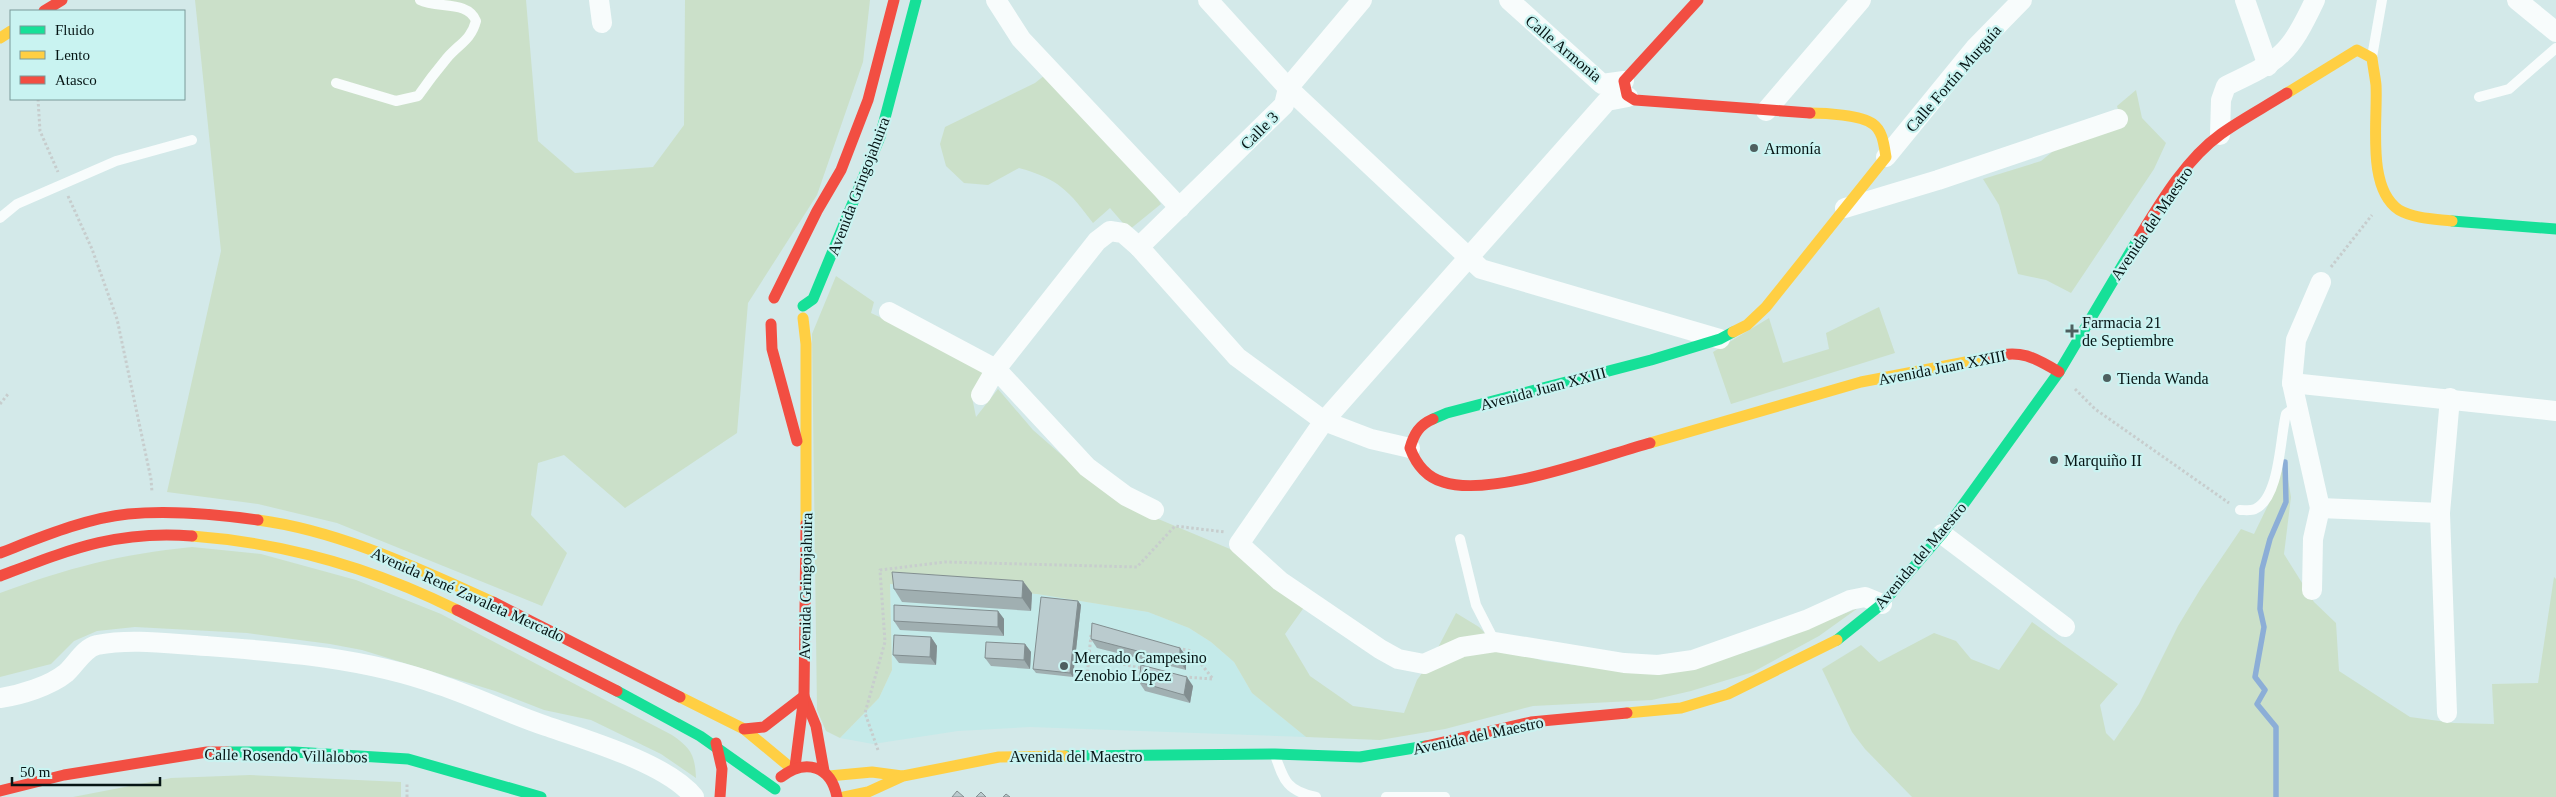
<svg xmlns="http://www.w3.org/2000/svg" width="2556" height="797" viewBox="0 0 2556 797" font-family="'Times New Roman',serif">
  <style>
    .built { fill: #c4eae9 }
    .green { fill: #cbe0c9 }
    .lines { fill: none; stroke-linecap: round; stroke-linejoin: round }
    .stream { stroke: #8caed7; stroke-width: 5.5 }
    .path { stroke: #c7cdcd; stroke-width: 3; stroke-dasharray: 2.5 2.5; stroke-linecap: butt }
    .lane { stroke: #f8fcfc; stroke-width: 10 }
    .street { stroke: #f8fcfc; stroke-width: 20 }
    .fast { stroke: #16e098; stroke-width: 11 }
    .slow { stroke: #ffcf43; stroke-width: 11 }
    .jam { stroke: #f24e42; stroke-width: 11 }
    .wall { fill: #a0afb1 }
    .shaded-wall { fill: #828e90 }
    .building { fill: #bacbce; stroke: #828e90 }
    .poi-dot { fill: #4e5f5f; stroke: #c9f3f1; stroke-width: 2 }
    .labels { text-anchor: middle; stroke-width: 4.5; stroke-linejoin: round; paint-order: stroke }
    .street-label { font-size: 16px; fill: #061515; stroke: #c9f3f1 }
    .poi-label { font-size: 16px; fill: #061515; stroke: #c9f3f1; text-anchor: start }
  </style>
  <rect width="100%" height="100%" fill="#d3e9e9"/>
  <path class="built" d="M890,584l148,10 110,18 41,16 22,14 23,20 18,31 54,44 -276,-10 -72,4 -85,13 -33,-6 39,-40 13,-28z"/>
  <g class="green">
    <path d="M195,0h331l12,141 37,32 78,-6 31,-42 1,-125h185l-7,62 -46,133 -69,108 -11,130 -112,75 -61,-53 -26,8 -7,52 36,38 -25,53 -205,-83 -79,-19 -91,-12 54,-241z"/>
    <path d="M1045,75l97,101 19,28 -32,26 -19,-22 -17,15c-24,-32 -34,-44 -74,-55l-31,17 -24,-2 -18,-17 -6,-22 5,-17 90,-44z"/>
    <path d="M2136,90l6,28 24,25 -12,26 -83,124 -25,-13 -28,-6 -19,-69 -16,-26 58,-18 16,-13 66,-21 -6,-21z"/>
    <path d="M836,276l38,26 -3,11 68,32 45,27 -12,25 4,20 22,-28 35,41 63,55 36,23 110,46 63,52 -20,28 25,42 43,30 51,7 13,-33 15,-21 24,-46 23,14 21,21 44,13 86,11 62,-4 73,-22 93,-38 -39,28 -66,36 -62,19 -39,9 -119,6 -88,23 -65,11 -74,-3 -54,-44 -18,-31 -23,-20 -22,-14 -41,-16 -111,-18 -147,-10 2,86 -13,28 -39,40 -14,-7 -9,-21 -5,-376z"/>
    <path d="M1879,307l16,46 -164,51 -18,-52 56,-34 14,45 46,-14 -3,-16z"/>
    <path d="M2285,462l6,35 -7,57 30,48 22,21 3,48 71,46 44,6 40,1 -2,-40 46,-1 16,-106 2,2v218h-644l-47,-48 -13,-17 -30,-63 39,-24 18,17 55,-29 22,8 15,18 28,11 33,-48 86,62 -18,21 6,28 8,8 25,-37 39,-78 23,-38 40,-59 13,5 18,-37z"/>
    <path d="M192,547l69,7 95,26 85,34 231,121c19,13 23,20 24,43l-35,-24 -70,-34 -47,-10 -49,-19 -133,-41 -32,-6 -83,-11 -112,-6 -38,4 -23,10 -23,23 -51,13v-84c68,-25 120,-39 192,-46z"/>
    <path d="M250,775l151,7v15h-328l98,-19z"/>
  </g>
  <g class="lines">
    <path class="stream" d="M2276,797v-70l-19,-23 8,-14 -10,-13 9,-50 -4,-18 2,-40 8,-30 16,-37 -1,-40"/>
    <g class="path">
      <path d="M38,99l2,32 18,41"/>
      <path d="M68,196l24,53 25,70 34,160 1,13"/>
      <path d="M2331,267l41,-52"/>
      <path d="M2075,389l20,20 134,94"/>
      <path d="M0,404l8,-10"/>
      <path d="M1178,648l13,3 22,28 -28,-2"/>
      <path d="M1089,657l56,12"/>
      <path d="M1087,677l4,-42"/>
      <path d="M878,750l-13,-37 20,-71 -5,-72 65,-8 192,5 38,-41 50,6"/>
      <path d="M407,797v-14"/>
    </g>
    <g class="lane">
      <path d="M2372,57l10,-57"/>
      <path d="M336,83l60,18 22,-5c9,-13 19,-26 29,-38 12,-14 24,-18 29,-37 -8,-21 -39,-12 -56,-21"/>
      <path d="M2479,97l30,-8 47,-41"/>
      <path d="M0,218l17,-14 99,-43 76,-21"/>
      <path d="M2240,510c5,0 11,1 15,-1 25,-11 25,-72 31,-95l12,-9"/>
      <path d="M1460,539l16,66 19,37"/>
      <path d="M1275,755c9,26 12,36 41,42"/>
      <path d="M1386,797h59"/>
    </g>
    <g class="street">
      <path d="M599,0l3,23"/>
      <path d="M996,0l25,39 159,169"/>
      <path d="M1208,0l80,88 193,181 239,70"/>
      <path d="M1509,0l93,84 22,-3"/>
      <path d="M2245,0l23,66"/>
      <path d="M2517,0l39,32"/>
      <path d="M1628,97l-21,4 -283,320 -85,123 41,37 100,68 18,10 26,5 38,-17 33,-5 129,21 34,2 35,-5 113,-40 44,-20 15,-3 17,7"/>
      <path d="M1766,111l95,-111"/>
      <path d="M2220,135l1,-35 5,-14c55,-26 63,-31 89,-86"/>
      <path d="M1886,157l89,-109 47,-48"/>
      <path d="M1845,208l93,-28 180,-61"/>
      <path d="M1139,247l145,-142 4,-17 74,-88"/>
      <path d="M889,312l107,57 91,98 39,29 28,14"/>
      <path d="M2292,383l264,28"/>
      <path d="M981,395l15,-26 101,-128 13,-10 13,2 16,14 98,110 87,64 47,18 39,9"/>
      <path d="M2320,508l120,5"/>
      <path d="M1942,534l123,93"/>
      <path d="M2312,590l1,-51 7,-31 -28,-125 4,-43 25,-58"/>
      <path d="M0,698c21,-3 50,-12 66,-25 10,-9 18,-25 31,-28 35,-7 74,-1 109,1 79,6 160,12 234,39 36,12 70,29 106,41 41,14 122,38 148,71"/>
      <path d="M2447,713l-7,-200 10,-115"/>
    </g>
    <g class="fast">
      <path d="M2452,221l104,8"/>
      <path d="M803,306l10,-7 67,-162 36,-137"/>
      <path d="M1433,419l14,-6 204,-53 69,-21 13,-7"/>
      <path d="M1837,640l45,-36 60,-70 117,-162 79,-133"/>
      <path d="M617,691l83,45 75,53"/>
      <path d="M228,752h66l114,7 133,38"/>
      <path d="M1065,756l210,-2 85,3 66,-11"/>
    </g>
    <g class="slow">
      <path d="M0,38l11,-7"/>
      <path d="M2287,93l70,-43 15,8c1,9 3,18 4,27 2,35 -10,103 23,125 16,9 36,9 53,11"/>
      <path d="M803,318l3,26v180"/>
      <path d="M1733,332l14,-7 19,-18 120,-150c-2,-11 -3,-26 -13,-33 -12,-9 -48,-11 -63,-11"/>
      <path d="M1650,443l211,-61 131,-25"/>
      <path d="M258,520c82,11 159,48 235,82"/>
      <path d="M192,536c93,7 181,32 265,74"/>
      <path d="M680,697l64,32 47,39"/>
      <path d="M1627,713l54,-5 47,-14 109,-54"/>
      <path d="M829,776l43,-4 30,4"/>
      <path d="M844,797l24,-5 35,-16 96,-19 66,-1"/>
    </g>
    <g class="jam">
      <path d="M1698,0l-74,81 3,14 8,5 175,13"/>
      <path d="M44,11l18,-11"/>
      <path d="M2138,239c22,-36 48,-80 83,-105 21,-15 44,-27 66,-41"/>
      <path d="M774,298l43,-87 24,-41 27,-70 26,-100"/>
      <path d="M771,324l1,25 25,92"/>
      <path d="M1992,357c28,-8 42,0 67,15"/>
      <path d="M1433,419c-14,6 -19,15 -23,29 6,16 16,29 33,34 49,16 156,-25 207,-39"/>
      <path d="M0,553c39,-15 86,-35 128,-39 43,-4 87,0 130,6"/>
      <path d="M0,576c69,-26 116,-46 192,-40"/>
      <path d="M493,602l187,95"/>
      <path d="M457,610l160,81"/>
      <path d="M805,699l11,27 8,45"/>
      <path d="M744,729l20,-2 40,-31"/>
      <path d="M716,743l6,26 -2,28"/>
      <path d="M1426,746l105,-24 96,-9"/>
      <path d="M795,767l9,-71 2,-172"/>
      <path d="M781,777c25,-19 50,-11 56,20"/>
      <path d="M0,791l64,-16 143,-23h21"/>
    </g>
  </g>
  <g class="wall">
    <path d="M894,589l138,4 -1,18 -129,-9z"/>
    <path d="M1078,601l3,4 -8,72 -37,-4 -3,-4z"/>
    <path d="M998,611l6,8v17l-104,-6 -6,-9z"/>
    <path d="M931,637l6,9 -1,19 -37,-2 -6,-8z"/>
    <path d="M1091,639l89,9 6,8v14l-89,-22z"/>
    <path d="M1025,644l6,8 -1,17 -39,-3 -6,-8z"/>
    <path d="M1139,682l54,4 -3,17 -45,-12z"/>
  </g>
  <g class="shaded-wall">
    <path d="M1023,581l9,12 -1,18 -9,-13z"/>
    <path d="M1078,601l3,4 -8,72 -3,-4z"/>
    <path d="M998,611l6,8v17l-6,-9z"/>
    <path d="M931,637l6,9 -1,19 -6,-8z"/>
    <path d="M1025,644l6,8 -1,17 -6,-9z"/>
    <path d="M1180,648l6,8v14l-6,-8z"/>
    <path d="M1187,677l6,9 -3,17 -6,-8z"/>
  </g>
  <g class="building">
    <path d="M892,572l131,9 -1,17 -128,-9z"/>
    <path d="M1041,597l37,4 -8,72 -37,-4z"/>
    <path d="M894,605l104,6v16l-104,-6z"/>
    <path d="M1092,623l88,25v14l-89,-23z"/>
    <path d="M894,635l37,2 -1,20 -37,-2z"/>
    <path d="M986,642l39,2 -1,16 -39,-2z"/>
    <path d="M1141,665l46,12 -3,18 -45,-13z"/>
    <path d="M957,791l7,6h-12z"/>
    <path d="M981,792l5,5h-10z"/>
    <path d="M1006,794l4,3h-7z"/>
  </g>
  <g class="poi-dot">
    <circle cx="1754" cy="148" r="5"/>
    <path d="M2069.5 323.5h5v5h5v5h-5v5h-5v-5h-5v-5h5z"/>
    <circle cx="2107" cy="378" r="5"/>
    <circle cx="2054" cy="460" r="5"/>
    <circle cx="1064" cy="666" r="5"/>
  </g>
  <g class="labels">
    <g class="street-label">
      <text transform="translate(1564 48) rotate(40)" y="6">Calle Armonia</text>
      <text transform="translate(1953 78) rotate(-49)" y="6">Calle Fortín Murguía</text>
      <text transform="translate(1259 130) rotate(-45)" y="6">Calle 3</text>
      <text transform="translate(858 186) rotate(-69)" y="6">Avenida Gringojahuira</text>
      <text transform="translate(2151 223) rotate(-56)" y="6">Avenida del Maestro</text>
      <text transform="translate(1942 367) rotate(-11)" y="6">Avenida Juan XXIII</text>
      <text transform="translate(1543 388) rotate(-15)" y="6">Avenida Juan XXIII</text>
      <text transform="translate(1920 555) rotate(-50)" y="6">Avenida del Maestro</text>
      <text transform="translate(805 586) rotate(-89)" y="6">Avenida Gringojahuira</text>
      <text transform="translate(468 594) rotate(24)" y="6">Avenida René Zavaleta Mercado</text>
      <text transform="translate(1478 735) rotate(-12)" y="6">Avenida del Maestro</text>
      <text transform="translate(286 755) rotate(1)" y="6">Calle Rosendo Villalobos</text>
      <text x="1076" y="762">Avenida del Maestro</text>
    </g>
    <g class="poi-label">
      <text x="1764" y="154">Armonía</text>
      <text x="2082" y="328">Farmacia 21<tspan x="2082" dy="18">de Septiembre</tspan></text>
      <text x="2117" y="384">Tienda Wanda</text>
      <text x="2064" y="466">Marquiño II</text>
      <text x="1074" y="663">Mercado Campesino<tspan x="1074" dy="18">Zenobio López</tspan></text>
    </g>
  </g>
  <rect x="10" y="10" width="175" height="90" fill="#c9f3f1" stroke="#7b9a99"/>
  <rect x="20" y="26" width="25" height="8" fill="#16e098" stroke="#7b9a99"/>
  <text x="55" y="35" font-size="15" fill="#061515">Fluido</text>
  <rect x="20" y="51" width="25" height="8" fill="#ffcf43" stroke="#7b9a99"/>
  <text x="55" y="60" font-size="15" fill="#061515">Lento</text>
  <rect x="20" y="76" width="25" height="8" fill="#f24e42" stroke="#7b9a99"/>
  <text x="55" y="85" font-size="15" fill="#061515">Atasco</text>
  <path d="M12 777v8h148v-8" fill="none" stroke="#061515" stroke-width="2.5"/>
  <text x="20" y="777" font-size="15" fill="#061515" stroke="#c9f3f1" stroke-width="4" paint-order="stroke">50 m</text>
</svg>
